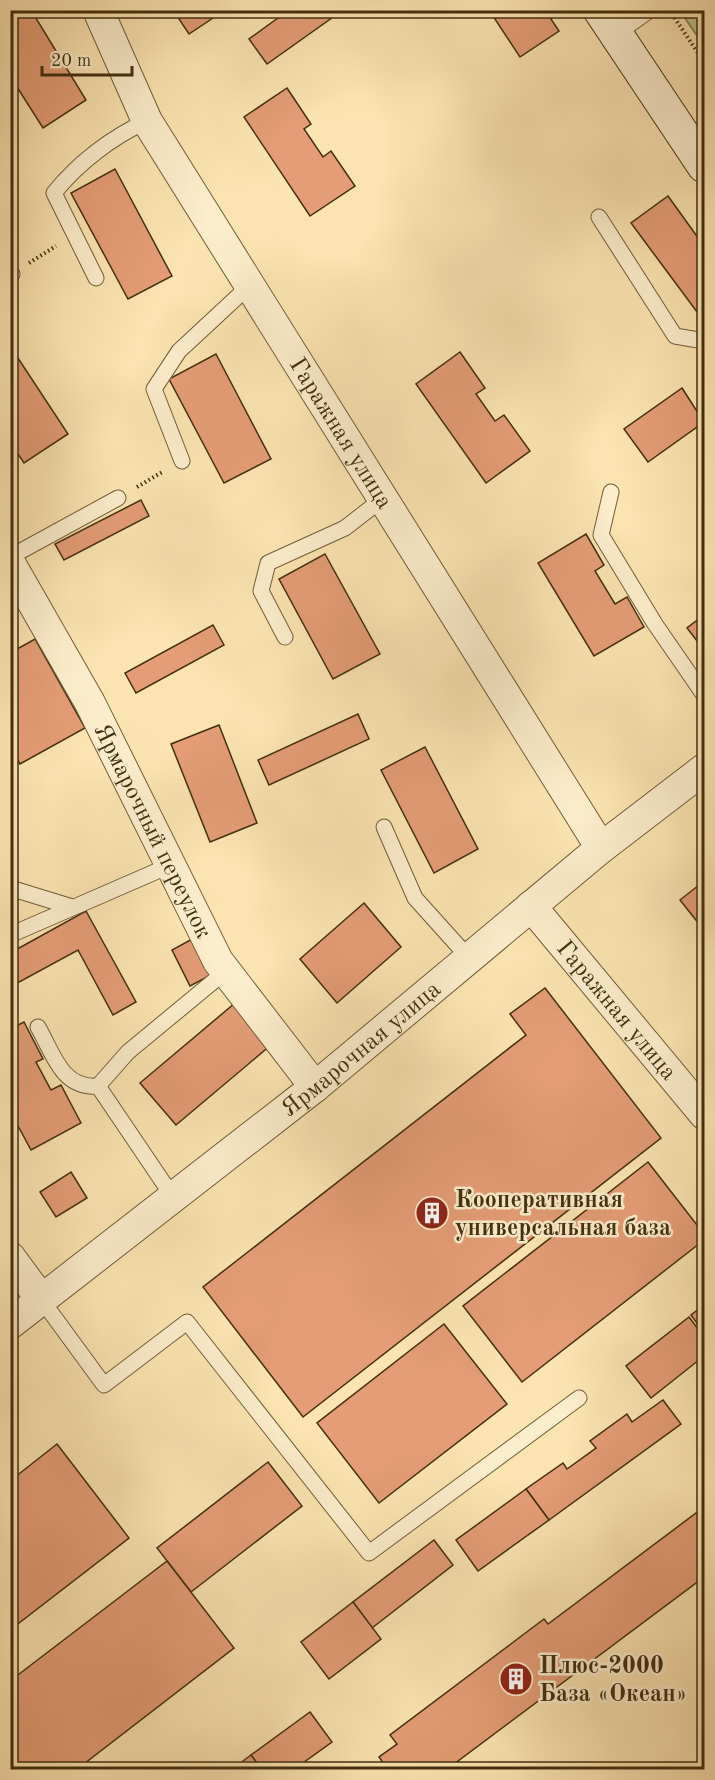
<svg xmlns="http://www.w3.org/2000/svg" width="715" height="1780" viewBox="0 0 715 1780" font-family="'Old Standard TT',serif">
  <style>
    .green { fill: #bfc48b; stroke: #80794d; stroke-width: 1.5 }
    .building { fill: #e49d76; stroke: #422e0f; stroke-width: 1.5 }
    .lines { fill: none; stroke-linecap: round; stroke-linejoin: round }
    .lane-casing { stroke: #705c38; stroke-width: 17 }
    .street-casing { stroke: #705c38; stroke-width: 32 }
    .secondary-casing { stroke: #422e0f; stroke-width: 35 }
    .path { stroke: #422e0f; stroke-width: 4; stroke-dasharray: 1.5 3; stroke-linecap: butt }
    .lane { stroke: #fcedcc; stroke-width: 15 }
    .street { stroke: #fcedcc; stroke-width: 30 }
    .secondary { stroke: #fcedcc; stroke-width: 33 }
    .labels { text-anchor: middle; stroke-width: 5; stroke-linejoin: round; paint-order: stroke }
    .street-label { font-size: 24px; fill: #422e0f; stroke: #fcedcc }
    .poi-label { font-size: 24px; font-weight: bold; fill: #422e0f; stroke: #fcedcc; text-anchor: start }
  </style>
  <rect width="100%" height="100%" fill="#fbe4b1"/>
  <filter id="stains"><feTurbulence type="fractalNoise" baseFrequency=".00333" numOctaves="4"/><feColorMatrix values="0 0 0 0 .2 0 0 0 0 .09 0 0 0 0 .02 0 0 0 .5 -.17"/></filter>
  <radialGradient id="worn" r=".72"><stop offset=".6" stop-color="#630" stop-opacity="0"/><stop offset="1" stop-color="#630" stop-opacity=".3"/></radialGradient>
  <path class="green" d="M680,11h24v35z"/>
  <g class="building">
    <path d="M10,10h21l55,90 -43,28 -33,-52z"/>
    <path d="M173,10h52l-36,24z"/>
    <path d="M289,10h54l-76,54 -18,-25z"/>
    <path d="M489,10h56l14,21 -39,26z"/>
    <path d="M287,88l24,36 -7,5 19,28 8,-6 24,35 -45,30 -66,-99z"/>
    <path d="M115,169l57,107 -44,23 -57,-106z"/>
    <path d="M668,196l36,50v67l-4,3 -69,-93z"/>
    <path d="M10,346l58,88 -44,29 -14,-21z"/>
    <path d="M460,352l25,36 -9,6 19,27 9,-6 26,36 -44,32 -70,-99z"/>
    <path d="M216,354l55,105 -47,24 -55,-104z"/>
    <path d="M682,388l22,34 -56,40 -24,-33z"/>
    <path d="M141,500l8,16 -85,44 -9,-16z"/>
    <path d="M586,534l18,31 -9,6 20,33 12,-7 17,30 -50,29 -56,-93z"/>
    <path d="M325,554l55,100 -47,25 -54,-100z"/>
    <path d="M704,615v35l-17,-22z"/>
    <path d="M213,625l11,20 -88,48 -11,-20z"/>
    <path d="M35,639l50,89 -65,36 -10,-17v-94z"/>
    <path d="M358,714l11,25 -100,46 -11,-25z"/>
    <path d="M219,725l38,98 -47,19 -39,-98z"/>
    <path d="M425,747l53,102 -44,24 -53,-103z"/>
    <path d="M704,881v49l-24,-30z"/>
    <path d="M364,903l37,44 -64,56 -37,-44z"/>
    <path d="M86,911l50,91 -23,13 -35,-65 -68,37v-34z"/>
    <path d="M194,938l19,36 -23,12 -18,-36z"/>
    <path d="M545,988l116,150 -358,279 -100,-130 323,-252 -16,-21z"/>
    <path d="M235,1003l36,42 -95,80 -36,-42z"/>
    <path d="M24,1022l19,37 -7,3 15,28 10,-5 20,38 -50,27 -21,-39v-82z"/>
    <path d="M648,1162l56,72v6l-182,142 -59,-76z"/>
    <path d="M71,1172l16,26 -31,19 -16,-25z"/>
    <path d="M704,1305v28l-13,-18z"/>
    <path d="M689,1317l15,20v19l-53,42 -25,-32z"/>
    <path d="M444,1324l63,80 -128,99 -62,-80z"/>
    <path d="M663,1400l18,24 -132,96 -23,-31 37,-26 4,6 29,-21 -6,-7 37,-27 5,8z"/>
    <path d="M57,1444l72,94 -119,92v-149z"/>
    <path d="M268,1462l34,44 -111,86 -34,-44z"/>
    <path d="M526,1489l23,31 -71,51 -22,-31z"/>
    <path d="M704,1507v70l-258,193h-58l-9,-13 18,-13 -7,-9 154,-116 4,5z"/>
    <path d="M434,1540l19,25 -81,63 -19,-26z"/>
    <path d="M167,1561l67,87 -158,122h-66v-89z"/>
    <path d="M353,1602l28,37 -52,40 -28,-37z"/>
    <path d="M310,1712l22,30 -39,28h-31l-11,-15z"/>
    <path d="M251,1755l11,15h-31z"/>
  </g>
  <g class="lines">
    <g class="lane-casing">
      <g id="lane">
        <path d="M616,34l34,-24"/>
        <path d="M599,217l76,119 29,5"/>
        <path d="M10,275l2,-1"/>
        <path d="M96,278l-42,-85c24,-30 58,-56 93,-72"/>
        <path d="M182,461l-28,-72 25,-38 70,-65"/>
        <path d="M611,492l-10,43 54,89 49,71"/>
        <path d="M10,557l108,-59"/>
        <path d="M285,637l-24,-46 7,-28 77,-35 36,-28"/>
        <path d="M384,827l31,71 54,60"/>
        <path d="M10,888l62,19"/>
        <path d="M10,935l161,-70"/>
        <path d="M38,1027c16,28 24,62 60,59l75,111"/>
        <path d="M98,1086l30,-34 98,-81"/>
        <path d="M41,1299l63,86 83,-63 182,231 210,-155"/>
      </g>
    </g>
    <g class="street-casing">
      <g id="street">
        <path id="s1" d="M98,10l49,111 454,727"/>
        <path id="s2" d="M10,563l80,140 128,258 97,126"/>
        <path id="s3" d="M531,906l173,208"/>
        <path d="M10,1257l31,42"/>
        <path id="s4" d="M10,1324l305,-237 286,-239 103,-79"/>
      </g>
    </g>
    <g class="secondary-casing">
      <path id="secondary" d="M600,10l104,156"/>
    </g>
    <g class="path">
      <path d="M672,14l32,48"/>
      <path d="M29,263l27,-17"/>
      <path d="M137,487l27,-16"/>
    </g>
    <use href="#lane" class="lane"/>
    <use href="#street" class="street"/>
    <use href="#secondary" class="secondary"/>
  </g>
  <defs>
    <g id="building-disc" transform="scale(1.725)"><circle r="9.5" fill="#8f2418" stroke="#fcedcc"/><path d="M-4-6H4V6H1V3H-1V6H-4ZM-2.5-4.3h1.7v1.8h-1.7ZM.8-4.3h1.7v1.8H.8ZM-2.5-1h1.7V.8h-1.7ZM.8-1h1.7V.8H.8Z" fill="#fff"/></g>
  </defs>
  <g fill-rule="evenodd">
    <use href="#building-disc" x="432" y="1213"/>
    <use href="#building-disc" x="516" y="1679"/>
  </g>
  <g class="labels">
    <g class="street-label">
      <text dy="8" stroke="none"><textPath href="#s1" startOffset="489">Гаражная улица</textPath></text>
      <text dy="8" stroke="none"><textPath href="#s2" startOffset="304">Ярмарочный переулок</textPath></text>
      <text dy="8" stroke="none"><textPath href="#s3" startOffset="135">Гаражная улица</textPath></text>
      <text dy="8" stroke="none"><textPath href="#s4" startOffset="446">Ярмарочная улица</textPath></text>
    </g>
    <g class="poi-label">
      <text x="455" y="1207">Кооперативная<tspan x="455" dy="28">универсальная база</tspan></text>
      <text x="539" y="1673">Плюс-2000<tspan x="539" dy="28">База «Океан»</tspan></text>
    </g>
  </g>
  <rect width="715" height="1780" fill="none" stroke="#fbe4b1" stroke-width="36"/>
  <rect x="12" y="12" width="691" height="1756" fill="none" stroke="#422e0f" stroke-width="3"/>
  <rect x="18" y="18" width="679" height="1744" fill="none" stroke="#422e0f" stroke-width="1.5"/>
  <path d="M42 66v9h90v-9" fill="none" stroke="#422e0f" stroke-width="3"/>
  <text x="51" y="66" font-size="18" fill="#422e0f" stroke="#fcedcc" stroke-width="4.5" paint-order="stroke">20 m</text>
  <rect width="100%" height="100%" filter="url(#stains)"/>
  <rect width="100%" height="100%" fill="url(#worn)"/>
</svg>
